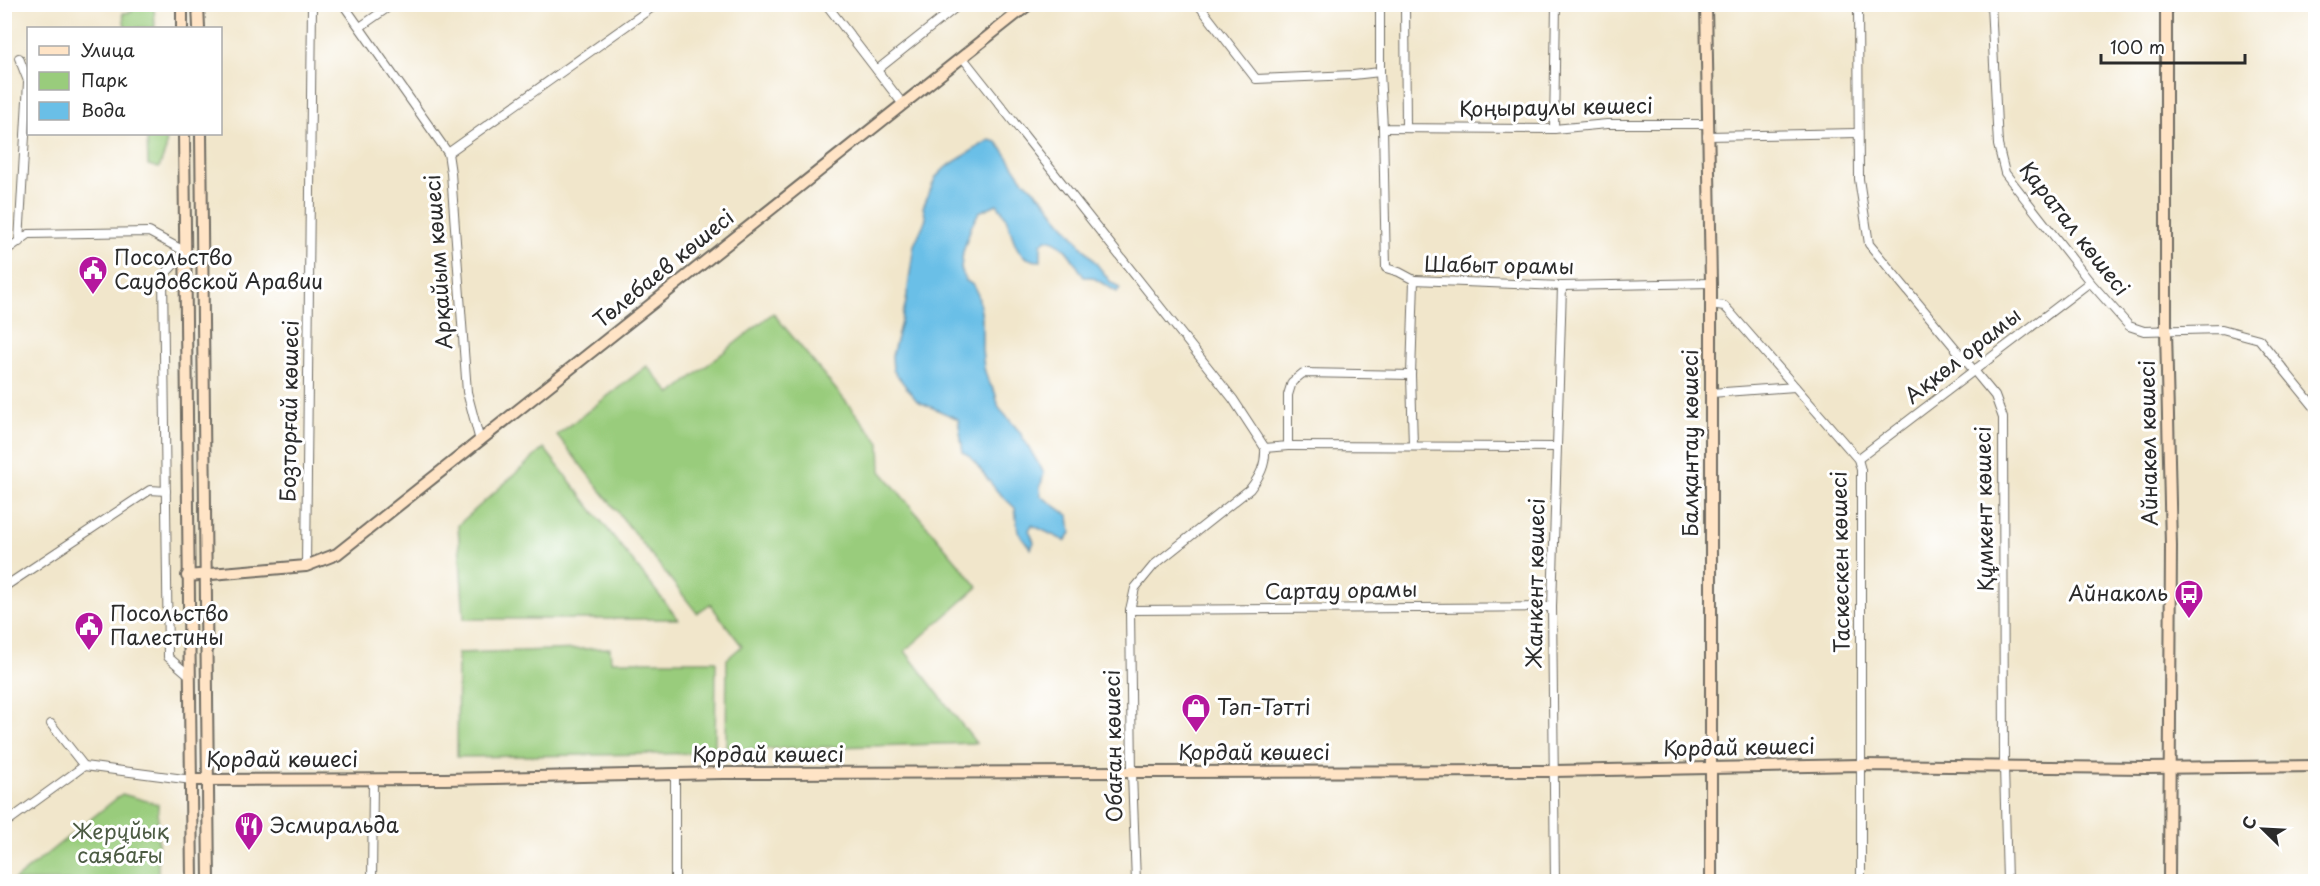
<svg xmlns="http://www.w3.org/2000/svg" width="2320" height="886" viewBox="0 0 2320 886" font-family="'Playpen Sans',sans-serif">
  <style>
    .green { fill: #99cc7c; stroke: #627c54; stroke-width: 1.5 }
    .water { fill: #6abfe7; stroke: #4a7589; stroke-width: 1.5 }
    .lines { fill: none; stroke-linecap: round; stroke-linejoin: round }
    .street-casing { stroke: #706c63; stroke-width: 10 }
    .secondary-casing { stroke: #706c63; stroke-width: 14 }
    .street { stroke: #fff; stroke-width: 8 }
    .secondary { stroke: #ffe4c6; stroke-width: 10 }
    .labels { text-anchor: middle; stroke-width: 6; stroke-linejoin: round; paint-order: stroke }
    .street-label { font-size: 21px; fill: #2b2b2b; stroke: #fff }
    .poi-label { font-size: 21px; fill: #2b2b2b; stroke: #fff; text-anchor: start }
    .park-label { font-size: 21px; fill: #4c5b43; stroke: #fff }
  </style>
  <rect width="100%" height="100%" fill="#fff"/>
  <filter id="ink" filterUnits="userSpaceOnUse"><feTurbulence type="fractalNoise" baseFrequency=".0167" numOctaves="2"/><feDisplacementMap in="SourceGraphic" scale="12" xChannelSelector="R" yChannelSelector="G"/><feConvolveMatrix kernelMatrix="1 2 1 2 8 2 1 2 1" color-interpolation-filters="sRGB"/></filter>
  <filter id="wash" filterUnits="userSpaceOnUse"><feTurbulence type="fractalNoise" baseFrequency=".008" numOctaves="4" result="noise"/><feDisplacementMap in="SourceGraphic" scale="24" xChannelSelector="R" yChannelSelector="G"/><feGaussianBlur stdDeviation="1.35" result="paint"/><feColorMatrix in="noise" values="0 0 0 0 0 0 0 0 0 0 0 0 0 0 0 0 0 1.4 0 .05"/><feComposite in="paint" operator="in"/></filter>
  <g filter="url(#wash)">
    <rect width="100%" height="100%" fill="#f1e6cb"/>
    <g class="green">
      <path d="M131,5h23l1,23h-30l-2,-15 9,-1z"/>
      <path d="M147,134h20l-1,15 -7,19 -11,-3z"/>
      <path d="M773,313l107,130 1,28 97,116 -73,64 71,92 -250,7 1,-91 15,-13 -32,-42 -13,9 -140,-178 90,-69 24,28z"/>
      <path d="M544,448l134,171h-214l-6,-94z"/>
      <path d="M610,648l1,13h105l-1,92 -258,4 1,-104z"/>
      <path d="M122,794l36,10v77h-145z"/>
    </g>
    <path class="water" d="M989,140l8,2c9,11 16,24 25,36 10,12 27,23 32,35 19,22 38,44 55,67 3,4 7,4 11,9l-3,3 -25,-15h-8c-10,-15 -19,-36 -38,-38l-5,5v17c-34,0 -24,-36 -44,-57l-18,8 -8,15 -8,25 -2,16 4,12 8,5 5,10 4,22v33l2,18 4,13 7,11 4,16 20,23 25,42 -4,15 1,8 28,20 2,17 -6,8 -33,-16 -3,5 5,12 -3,7 -13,-17 -3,-24 -18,-17 -27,-35 -7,-4 -5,-33 -41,-18 -24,-31 -1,-14 14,-54 8,-57 12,-26 -3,-12 13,-30 10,-10z"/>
  </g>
  <g filter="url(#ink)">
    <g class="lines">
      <g class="street-casing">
        <g id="street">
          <path d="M343,4l105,149 3,20 16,219 13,49"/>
          <path d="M826,4l76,99"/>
          <path d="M1198,4l58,75 97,-4 27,-3v-68"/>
          <path d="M1405,4l1,123"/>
          <path d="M1858,4l1,175 10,65 126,152 8,22 1,348 3,116"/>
          <path d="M1991,4l7,141 7,28 85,109 39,44 15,5 78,-2 37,10 57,70"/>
          <path d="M360,27l33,-23"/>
          <path d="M19,58l9,23"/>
          <path d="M963,58l270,341 32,49"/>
          <path d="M877,70l83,-66"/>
          <path d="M1380,72l3,56 171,1 53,-5h100"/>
          <path d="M1383,128l3,140 13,4 15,8"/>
          <path d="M1554,129l2,-125"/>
          <path d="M1707,136l150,-3"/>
          <path d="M448,153l209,-149"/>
          <path d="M19,242l9,-160"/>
          <path d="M4,252l25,-18 120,-2 37,20 -23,24 5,381 21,18"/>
          <path d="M1711,304l13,2 5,5 129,148 3,11v412"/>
          <path d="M1711,393l84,-6"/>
          <path d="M1288,446l268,1"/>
          <path d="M1413,446l-2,-71 3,-95 148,6 149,-3"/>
          <path d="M1858,459l232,-177"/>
          <path d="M306,566l6,-562"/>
          <path d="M4,587l146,-97 16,1"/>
          <path d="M1130,610l422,-3"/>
          <path d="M51,724l33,42"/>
          <path d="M4,824l80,-58 108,14"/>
          <path d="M372,882l1,-102"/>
          <path d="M675,882v-107"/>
          <path d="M1136,882l-4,-109 -2,-163 5,-22 19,-23 96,-76c10,-13 16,-24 15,-41l23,-2v-51l4,-13 11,-9 108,2"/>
          <path d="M1555,882l-3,-275 10,-321"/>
        </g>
      </g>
      <g class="secondary-casing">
        <g id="secondary">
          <path d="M182,4v24"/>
          <path d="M198,4l1,24"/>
          <path d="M1706,4l5,279v599"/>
          <path d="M2166,4v326l5,216 -2,336"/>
          <path d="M184,134l8,748"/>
          <path d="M201,134l8,748"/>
          <path d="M187,576l119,-10 31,-12 692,-550"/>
          <path d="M192,780l253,-1 278,-6 831,-2 306,-6 287,3 169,-2"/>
        </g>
      </g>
      <use href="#street" class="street"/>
      <use href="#secondary" class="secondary"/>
    </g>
  </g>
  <defs>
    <g id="civic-pin" transform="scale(1.5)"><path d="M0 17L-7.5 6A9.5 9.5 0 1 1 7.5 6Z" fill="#b5179e" stroke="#fff"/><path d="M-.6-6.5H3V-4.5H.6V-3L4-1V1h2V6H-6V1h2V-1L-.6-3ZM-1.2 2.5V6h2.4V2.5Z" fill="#fff"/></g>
    <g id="bus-pin" transform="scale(1.5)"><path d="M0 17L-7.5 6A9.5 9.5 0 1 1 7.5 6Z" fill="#b5179e" stroke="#fff"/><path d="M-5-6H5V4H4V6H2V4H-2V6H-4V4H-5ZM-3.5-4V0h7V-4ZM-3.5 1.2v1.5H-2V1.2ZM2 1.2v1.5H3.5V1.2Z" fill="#fff"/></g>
    <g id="shop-pin" transform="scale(1.5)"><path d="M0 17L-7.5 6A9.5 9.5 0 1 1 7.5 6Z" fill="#b5179e" stroke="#fff"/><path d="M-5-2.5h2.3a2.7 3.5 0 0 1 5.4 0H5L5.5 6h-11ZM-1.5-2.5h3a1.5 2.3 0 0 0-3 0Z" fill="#fff"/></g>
    <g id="restaurant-pin" transform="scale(1.5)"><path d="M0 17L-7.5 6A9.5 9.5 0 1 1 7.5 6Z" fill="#b5179e" stroke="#fff"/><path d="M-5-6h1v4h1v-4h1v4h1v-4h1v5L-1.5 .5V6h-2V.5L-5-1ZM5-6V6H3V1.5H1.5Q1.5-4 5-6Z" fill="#fff"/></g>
  </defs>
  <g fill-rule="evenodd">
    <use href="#civic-pin" x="93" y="270"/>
    <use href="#bus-pin" x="2189" y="594"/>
    <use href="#civic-pin" x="89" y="626"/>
    <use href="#shop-pin" x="1196" y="708"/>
    <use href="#restaurant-pin" x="249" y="826"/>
  </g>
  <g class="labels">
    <g class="street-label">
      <text transform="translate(1556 108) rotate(-1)" y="7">Қоңыраулы көшесі</text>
      <text transform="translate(2074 229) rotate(52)" y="7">Қаратал көшесі</text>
      <text transform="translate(439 262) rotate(-94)" y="7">Арқайым көшесі</text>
      <text transform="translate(1499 266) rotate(1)" y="7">Шабыт орамы</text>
      <text transform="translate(664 269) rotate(-39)" y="7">Төлебаев көшесі</text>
      <text transform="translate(1963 356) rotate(-38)" y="7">Ақкөл орамы</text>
      <text transform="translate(290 411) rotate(-89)" y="7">Бозторғай көшесі</text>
      <text transform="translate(1691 443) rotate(-90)" y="7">Балқантау көшесі</text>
      <text transform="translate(2149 443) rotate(-91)" y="7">Айнакөл көшесі</text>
      <text transform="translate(1985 509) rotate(-91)" y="7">Құмкент көшесі</text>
      <text transform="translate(1841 562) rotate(-91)" y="7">Таскескен көшесі</text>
      <text transform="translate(1536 583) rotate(-89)" y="7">Жанкент көшесі</text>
      <text transform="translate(1341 591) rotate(-1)" y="7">Сартау орамы</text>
      <text transform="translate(1114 746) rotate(-91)" y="7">Обаған көшесі</text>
      <text transform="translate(1739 748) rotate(-1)" y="7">Қордай көшесі</text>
      <text x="1254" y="760">Қордай көшесі</text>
      <text x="768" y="762">Қордай көшесі</text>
      <text x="282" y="767">Қордай көшесі</text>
    </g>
    <g class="poi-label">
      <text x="114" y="265">Посольство<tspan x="114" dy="24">Саудовской Аравии</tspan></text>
      <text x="2168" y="601" text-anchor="end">Айнаколь</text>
      <text x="110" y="621">Посольство<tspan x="110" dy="24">Палестины</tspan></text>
      <text x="1217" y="715">Тәп-Тәтті</text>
      <text x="270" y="833">Эсмиральда</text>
    </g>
    <g class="park-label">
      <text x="120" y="839">Жерұйық<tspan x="120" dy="24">саябағы</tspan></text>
    </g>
  </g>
  <rect width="2320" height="886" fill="none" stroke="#fff" stroke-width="24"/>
  <rect x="27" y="27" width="195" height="108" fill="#ffffff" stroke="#aaaaaa" stroke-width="1.5"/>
  <rect x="39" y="46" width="30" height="9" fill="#ffe4c6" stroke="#aaaaaa" stroke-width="1.5"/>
  <text x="81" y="57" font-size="18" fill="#2b2b2b">Улица</text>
  <rect x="39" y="72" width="30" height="18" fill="#99cc7c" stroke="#aaaaaa" stroke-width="1.5"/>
  <text x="81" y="87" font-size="18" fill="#2b2b2b">Парк</text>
  <rect x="39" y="102" width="30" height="18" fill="#6abfe7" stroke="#aaaaaa" stroke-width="1.5"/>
  <text x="81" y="117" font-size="18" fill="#2b2b2b">Вода</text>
  <g transform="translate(2263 829) rotate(294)" stroke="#ffffff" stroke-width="4.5" paint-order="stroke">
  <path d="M0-4.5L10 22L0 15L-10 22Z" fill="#2b2b2b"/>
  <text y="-9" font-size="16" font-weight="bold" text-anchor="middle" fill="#2b2b2b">С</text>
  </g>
  <path d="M2101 54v9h144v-9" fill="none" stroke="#2b2b2b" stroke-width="3"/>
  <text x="2110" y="54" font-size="18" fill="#2b2b2b" stroke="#ffffff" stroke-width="4.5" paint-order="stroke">100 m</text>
</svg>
